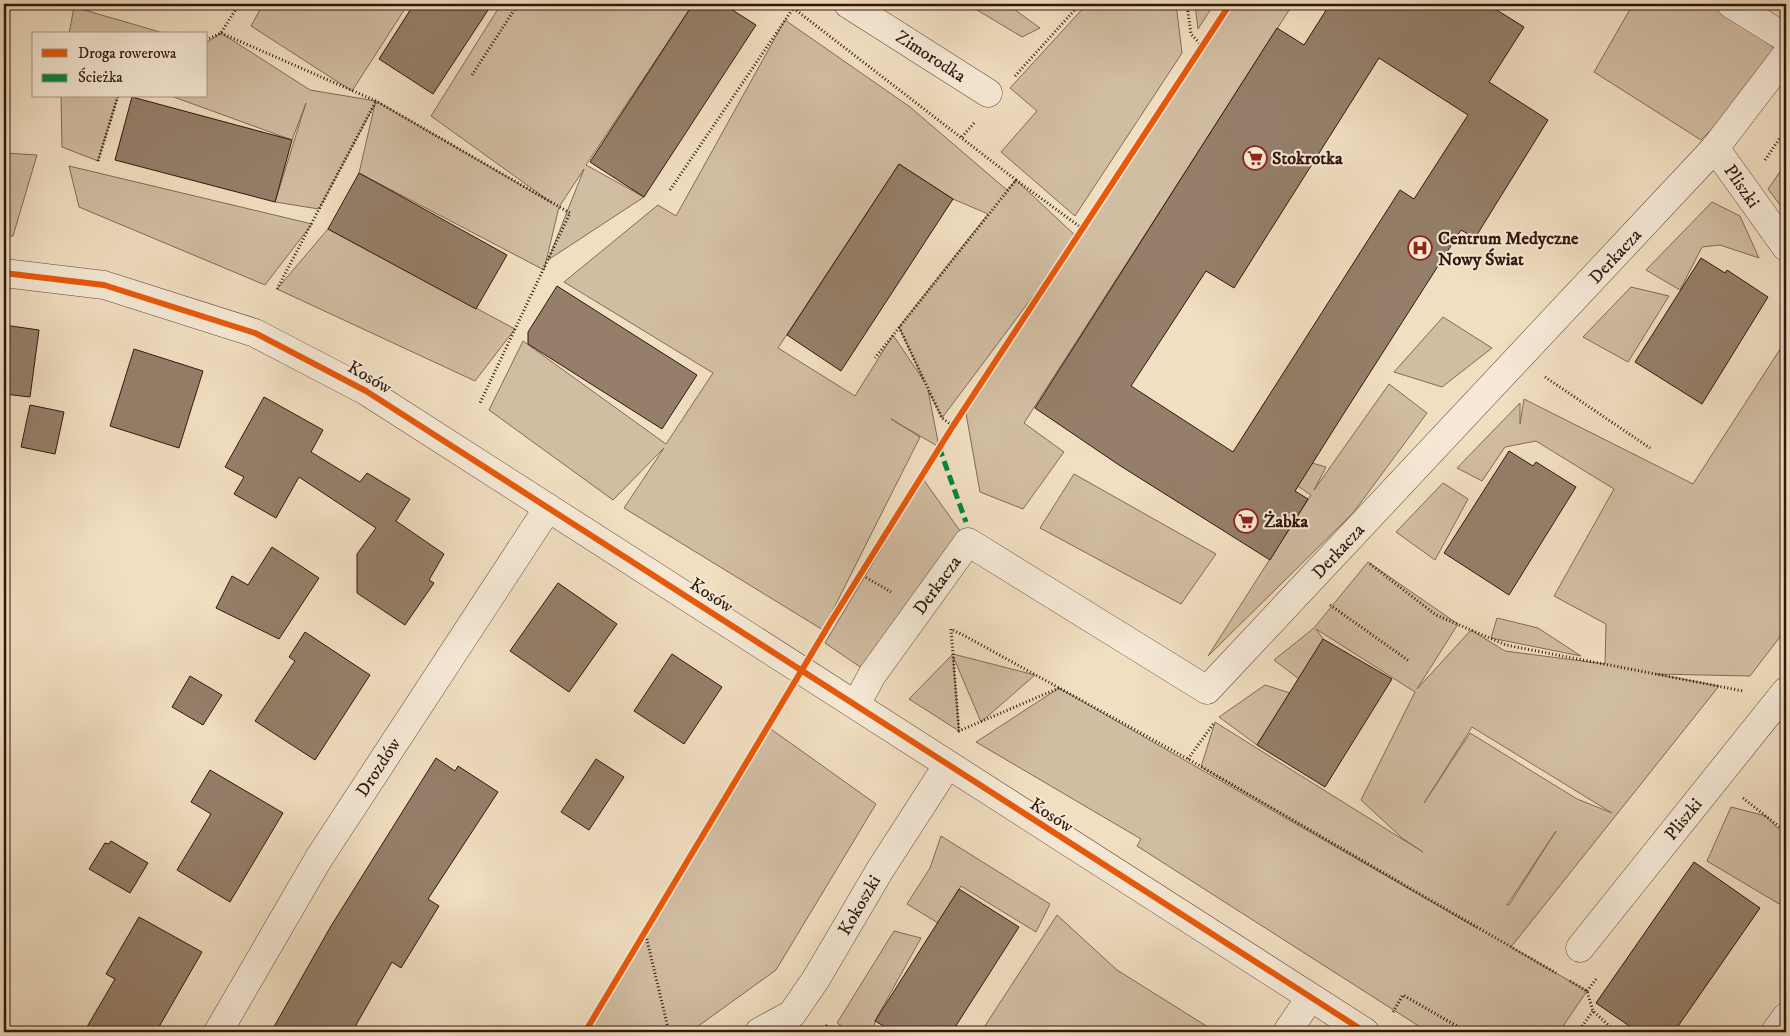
<svg xmlns="http://www.w3.org/2000/svg" width="1790" height="1036" viewBox="0 0 1790 1036" font-family="'IM FELL DW Pica',serif">
  <style>
    .green { fill: #d1bda2; stroke: #826a57; fill-rule: evenodd }
    .building { fill: #957f6a; stroke: #32160c; fill-rule: evenodd }
    .lines { fill: none; stroke-linecap: round; stroke-linejoin: round }
    .minor-casing { stroke: #624839; stroke-width: 29 }
    .tertiary-casing { stroke: #624839; stroke-width: 29 }
    .path { stroke: #32160c; stroke-width: 3; stroke-dasharray: 1 2.5; stroke-linecap: butt }
    .minor { stroke: #f6ead7; stroke-width: 28 }
    .tertiary { stroke: #f6ead7; stroke-width: 28 }
    .quiet { stroke: #00873e; stroke-width: 5; stroke-dasharray: 10 5; stroke-linecap: butt }
    .cycleway-casing { stroke: #f6ead7; stroke-width: 9 }
    .cycleway { stroke: #e8590c; stroke-width: 6 }
    .labels { text-anchor: middle; stroke-width: 4; stroke-linejoin: round; paint-order: stroke }
    .street-label { font-size: 18px; fill: #32160c; stroke: #f6ead7 }
    .poi-label { font-size: 18px; font-weight: bold; fill: #32160c; stroke: #f6ead7; text-anchor: start }
  </style>
  <rect width="100%" height="100%" fill="#f1dfc1"/>
  <filter id="stains"><feTurbulence type="fractalNoise" baseFrequency=".004" numOctaves="4"/><feColorMatrix values="0 0 0 0 .2 0 0 0 0 .09 0 0 0 0 .02 0 0 0 .5 -.17"/></filter>
  <radialGradient id="worn" r=".72"><stop offset=".6" stop-color="#630" stop-opacity="0"/><stop offset="1" stop-color="#630" stop-opacity=".3"/></radialGradient>
  <g class="green">
    <path d="M263,4h145l-56,87 -101,-65z"/>
    <path d="M501,4h192l-107,161 58,32 -96,63 36,-91 -25,38 -15,63 -185,-97 16,-69 -56,105 -44,-7 31,-99 -14,37 -121,-44h35v-53l15,-10 89,57 66,11 176,102 -121,-87z"/>
    <path d="M967,4h40l33,24 -18,9z"/>
    <path d="M1087,4h89l6,49 -107,163 -74,-64 36,-41 -27,-23z"/>
    <path d="M1195,4h19l-16,25z"/>
    <path d="M1230,4h63l-269,419 40,29 -41,57 -43,-17 -15,-84 102,-157 -125,167 -14,-28 11,57 -48,-28 29,18 -97,193 -199,-122 40,-60 -51,52 -124,-90 34,-69 143,103 47,-71 -149,-91 94,-77 18,11 109,-196 125,87 97,83 9,-10 61,57zM899,164l54,35 35,15 -89,113 25,54 -31,-46 -38,61 -77,-48z"/>
    <path d="M1633,4h83l69,52 -84,84 -107,-68z"/>
    <path d="M74,7l93,27h-98z"/>
    <path d="M61,96h57l-20,65 -36,-14z"/>
    <path d="M4,153l33,2 -24,81h-9z"/>
    <path d="M1786,163v50l-18,-24z"/>
    <path d="M69,166l243,58 -47,61 -186,-78z"/>
    <path d="M1712,202l28,14 19,42 -39,-13 -18,2 -22,43 -34,-20z"/>
    <path d="M328,229l187,100 -40,52 -198,-92z"/>
    <path d="M1631,287l38,9 -41,66 -45,-25z"/>
    <path d="M1443,317l49,31 -50,39 -48,-15z"/>
    <path d="M1786,340v289l-36,47 -94,-2 63,12 -208,261 76,44 -28,41h-131l-291,-186 4,-7 -165,-97 83,-54 418,240 -276,-161 14,-45 208,130 -21,-14 -41,-38 54,-108 -99,-63 7,10 -24,40 -25,-19 40,-32 54,-66 90,62 -41,65 54,-59 34,21 100,13 1,-40 -52,-28 60,-107 -78,-48 -31,6 -23,34 -25,-13 63,-65v21l4,-25 169,85zM1472,727l140,86 -35,-14 -107,-66 -46,70zM1556,831l-47,74h-2z"/>
    <path d="M1389,384l38,29 -74,100 -145,143 103,-161 -60,-41 61,9 14,4 -12,23z"/>
    <path d="M1074,474l142,80 -35,50 -141,-76z"/>
    <path d="M923,479l45,63 -96,133 -47,-32z"/>
    <path d="M1443,483l25,16 -33,61 -39,-28z"/>
    <path d="M1497,618l41,10 43,28 -90,-18z"/>
    <path d="M953,654l82,21 -54,47 -28,-66 6,75 -50,-32z"/>
    <path d="M1265,685l25,8 -33,52 -38,-28z"/>
    <path d="M768,727l108,77 -100,166 -86,62h-105z"/>
    <path d="M1731,807l35,9 20,21v71l-79,-47z"/>
    <path d="M941,836l109,68 -14,28 -75,-46 -23,37 -31,-19 23,-36z"/>
    <path d="M1057,915l60,55 99,62h-235z"/>
    <path d="M894,931l27,7 -46,83 -1,11h-23l-14,-9z"/>
  </g>
  <g class="building">
    <path d="M414,4h78l-59,90 -54,-35z"/>
    <path d="M693,4h30l33,21 -112,172 -54,-35z"/>
    <path d="M1330,4h157l37,23 -35,55 59,38 -73,118 -14,-8 -120,188 -46,73 13,8 -38,61 -151,-95 -84,-57 242,-380 27,17zM1379,58l89,57 -54,84 -14,-9 -167,262 -102,-66 75,-115 28,17z"/>
    <path d="M132,97l160,43 -17,62 -160,-42z"/>
    <path d="M899,164l54,35 -112,172 -54,-36z"/>
    <path d="M359,173l148,82 -31,54 -148,-80z"/>
    <path d="M1701,258l24,15 2,-3 41,27 -66,107 -67,-42z"/>
    <path d="M557,286l140,89 -35,54 -134,-85v-12z"/>
    <path d="M4,325l35,5 -9,67 -26,-3z"/>
    <path d="M134,349l69,22 -24,77 -69,-22z"/>
    <path d="M264,397l59,33 -12,22 49,30 7,-9 43,26 -14,22 48,33 -15,26 5,3 -29,42 -48,-32v-39l19,-26 -77,-51 -23,41 -42,-24 10,-17 -19,-10z"/>
    <path d="M30,405l34,7 -9,42 -34,-7z"/>
    <path d="M1509,451l24,15 3,-4 40,25 -67,108 -65,-42z"/>
    <path d="M272,547l47,31 -40,61 -63,-31 16,-32 16,9z"/>
    <path d="M558,583l59,41 -48,68 -59,-41z"/>
    <path d="M305,632l65,43 -55,85 -60,-39 40,-60 -6,-4z"/>
    <path d="M1323,639l69,40 -67,108 -68,-42z"/>
    <path d="M672,654l50,33 -38,57 -50,-33z"/>
    <path d="M190,676l32,19 -19,30 -31,-18z"/>
    <path d="M436,758l19,13 3,-5 40,26 -70,107 11,7 -38,62 -9,-6 -40,70h-81l60,-106z"/>
    <path d="M596,759l28,18 -35,53 -28,-18z"/>
    <path d="M210,770l73,43 -53,89 -53,-32 34,-56 -20,-12z"/>
    <path d="M111,841l37,22 -18,30 -41,-24 16,-26 4,1z"/>
    <path d="M1694,862l66,46 -86,124h-36l-42,-29z"/>
    <path d="M959,889l60,38 -67,105h-58l-19,-11z"/>
    <path d="M139,917l63,35 -46,80h-72l31,-53 -9,-5z"/>
  </g>
  <g class="lines">
    <g class="minor-casing">
      <g id="minor">
        <path d="M848,4l140,89"/>
        <path d="M1731,4l55,34"/>
        <path d="M1715,148l71,99"/>
        <path d="M856,705l16,-30 96,-133 239,148 508,-542 71,-93"/>
        <path d="M1580,948l206,-257"/>
        <path d="M218,1032l101,-174 229,-350"/>
        <path d="M759,1032l33,-18 24,-35 64,-109 67,-104"/>
        <path d="M1287,1032l23,-34"/>
      </g>
    </g>
    <g class="tertiary-casing">
      <g id="tertiary">
        <path d="M4,273l100,12 151,48 111,58 999,641"/>
        <path d="M1775,1032l11,-15"/>
      </g>
    </g>
    <g class="path">
      <path d="M788,4l228,176 -141,178"/>
      <path d="M1187,4l4,30 11,12"/>
      <path d="M221,33l155,68 194,112 -90,190"/>
      <path d="M206,40l15,-7 18,-29"/>
      <path d="M472,75l46,-71"/>
      <path d="M1015,76l65,-72"/>
      <path d="M962,137l13,-15"/>
      <path d="M1765,160l21,-31"/>
      <path d="M98,161l20,-65"/>
      <path d="M1016,180l67,49"/>
      <path d="M670,190l124,-183"/>
      <path d="M1782,280l4,7"/>
      <path d="M277,289l99,-188"/>
      <path d="M899,327l43,91 11,8"/>
      <path d="M1545,377l105,71"/>
      <path d="M1370,564l66,51 70,30 237,46"/>
      <path d="M860,574l31,18"/>
      <path d="M1330,605l79,56"/>
      <path d="M1782,658l4,-6"/>
      <path d="M1059,688l-100,43 -8,-102 14,7 223,123 368,214"/>
      <path d="M1188,759l26,-36"/>
      <path d="M1743,798l43,34"/>
      <path d="M645,932l24,100"/>
      <path d="M1570,981l17,10 6,20 23,21"/>
      <path d="M1587,991l10,-13"/>
      <path d="M1393,1012l10,-17 64,37"/>
      <path d="M827,1025l-2,4 6,3"/>
      <path d="M1578,1032l15,-21"/>
    </g>
    <use href="#minor" class="minor"/>
    <use href="#tertiary" class="tertiary"/>
    <path class="quiet" d="M939,447l27,75"/>
    <g class="cycleway-casing">
      <g id="cycleway">
        <path d="M4,273l100,12 151,48 111,58 999,641"/>
        <path d="M585,1032l245,-409 123,-197 277,-422"/>
      </g>
    </g>
    <use href="#cycleway" class="cycleway"/>
  </g>
  <defs>
    <g id="supermarket-ring" transform="scale(1.25)"><circle r="9.5" fill="#f6ead7" stroke="#8f2418" stroke-width="1.5"/><path d="M-6-5.5h2.5l.6 2H6L4.5 2H-2.5L-4.4-4H-6ZM-1.5 3.2a1.3 1.3 0 1 0 .1 0ZM3 3.2a1.3 1.3 0 1 0 .1 0Z" fill="#8f2418"/></g>
    <g id="hospital-ring" transform="scale(1.25)"><circle r="9.5" fill="#f6ead7" stroke="#8f2418" stroke-width="1.5"/><path d="M-5-5h3v3.5h4V-5h3V5h-3V1.5h-4V5h-3Z" fill="#8f2418"/></g>
  </defs>
  <g fill-rule="evenodd">
    <use href="#supermarket-ring" x="1255" y="158"/>
    <use href="#hospital-ring" x="1420" y="248"/>
    <use href="#supermarket-ring" x="1246" y="521"/>
  </g>
  <g class="labels">
    <g class="street-label">
      <text transform="translate(931 56) rotate(33)" y="6">Zimorodka</text>
      <text transform="translate(1742 186) rotate(55)" y="6">Pliszki</text>
      <text transform="translate(1615 256) rotate(-47)" y="6">Derkacza</text>
      <text transform="translate(370 377) rotate(30)" y="6">Kosów</text>
      <text transform="translate(1338 551) rotate(-47)" y="6">Derkacza</text>
      <text transform="translate(937 585) rotate(-54)" y="6">Derkacza</text>
      <text transform="translate(712 595) rotate(33)" y="6">Kosów</text>
      <text transform="translate(378 767) rotate(-57)" y="6">Drozdów</text>
      <text transform="translate(1052 815) rotate(33)" y="6">Kosów</text>
      <text transform="translate(1683 819) rotate(-51)" y="6">Pliszki</text>
      <text transform="translate(859 905) rotate(-60)" y="6">Kokoszki</text>
    </g>
    <g class="poi-label">
      <text x="1272" y="164">Stokrotka</text>
      <text x="1438" y="244">Centrum Medyczne<tspan x="1438" dy="21">Nowy Świat</tspan></text>
      <text x="1264" y="527">Żabka</text>
    </g>
  </g>
  <rect width="1790" height="1036" fill="none" stroke="#f1dfc1" stroke-width="20"/>
  <rect x="5" y="5" width="1780" height="1026" fill="none" stroke="#32160c" stroke-width="2.5"/>
  <rect x="10" y="10" width="1770" height="1016" fill="none" stroke="#32160c"/>
  <rect x="32" y="32" width="175" height="65" fill="#f6ead7" stroke="#a89586"/>
  <rect x="42" y="49" width="25" height="8" fill="#e8590c" stroke="#a89586"/>
  <text x="78" y="58" font-size="15" fill="#32160c">Droga rowerowa</text>
  <rect x="42" y="74" width="25" height="8" fill="#00873e" stroke="#a89586"/>
  <text x="78" y="82" font-size="15" fill="#32160c">Ścieżka</text>
  <rect width="100%" height="100%" filter="url(#stains)"/>
  <rect width="100%" height="100%" fill="url(#worn)"/>
</svg>
